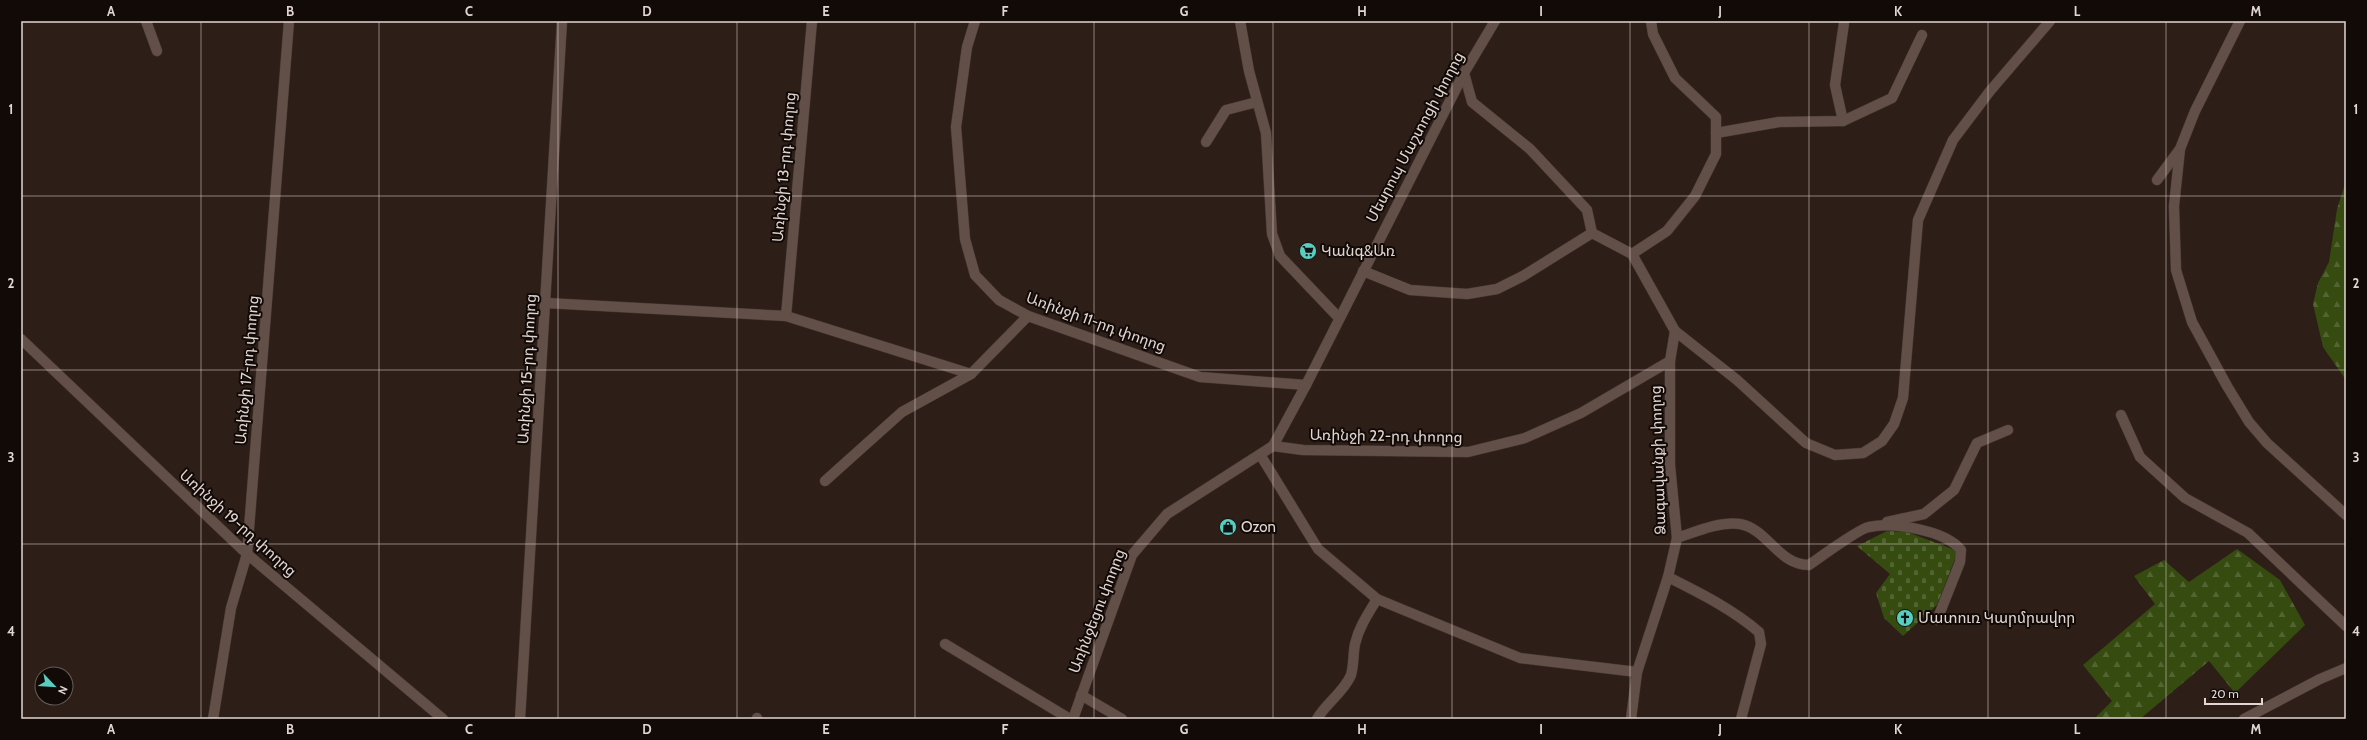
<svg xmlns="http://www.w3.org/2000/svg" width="2367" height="740" viewBox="0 0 2367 740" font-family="Cabin,'Noto Sans Armenian',sans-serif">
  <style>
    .forest { fill: url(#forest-firs) }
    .cemetery { fill: url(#cemetery-stones) }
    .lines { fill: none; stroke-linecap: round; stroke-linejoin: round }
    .minor-casing { stroke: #473935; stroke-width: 11 }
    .minor { stroke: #624f48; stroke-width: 10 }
    .grid { fill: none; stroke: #e2d6d2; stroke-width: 1; stroke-opacity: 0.55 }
    .labels { text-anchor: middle; stroke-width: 4; stroke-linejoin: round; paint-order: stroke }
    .street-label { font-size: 15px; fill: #e2d6d2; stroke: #110a07 }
    .poi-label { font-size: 15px; fill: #e2d6d2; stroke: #110a07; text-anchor: start }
    .neatline { fill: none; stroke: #e2d6d2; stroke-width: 1.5 }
    .grid-label { font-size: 13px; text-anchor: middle; font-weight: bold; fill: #e2d6d2 }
  </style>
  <defs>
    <pattern id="forest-firs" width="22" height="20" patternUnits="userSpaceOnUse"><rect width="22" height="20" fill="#354b0f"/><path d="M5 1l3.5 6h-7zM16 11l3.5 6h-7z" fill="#526431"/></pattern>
    <pattern id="cemetery-stones" width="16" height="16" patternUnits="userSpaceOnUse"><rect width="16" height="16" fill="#354b0f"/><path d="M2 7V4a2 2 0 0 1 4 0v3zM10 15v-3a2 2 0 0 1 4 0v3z" fill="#526431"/></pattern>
  </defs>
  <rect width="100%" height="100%" fill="#2e1e18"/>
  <g class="forest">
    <path d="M2346,181v199l-23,-33 -10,-43 5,-21 11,-21 8,-53z"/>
    <path d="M2237,549l43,31 25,45 -70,68 -26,-32 -69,58h-46l18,-18 -29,-36 72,-61 -21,-28 30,-16 25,22z"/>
  </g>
  <path class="cemetery" d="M1887,531l20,1 51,19 -21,54 -34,31 -19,-18 -8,-25 14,-19 -33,-28z"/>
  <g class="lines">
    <g class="minor-casing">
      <g id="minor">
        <path d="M146,21l11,30"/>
        <path d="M975,21l-8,26 -11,80 9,112 10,36 24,25 29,16 172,61 106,8"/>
        <path d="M1240,21l9,50 17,62 6,101 8,22 59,62"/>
        <path d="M1843,121l-8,-36 9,-62"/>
        <path d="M1716,133l63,-11 64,-1 49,-23 30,-63"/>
        <path d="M1206,142l20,-32 31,-8"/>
        <path d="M2180,149l-6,57 2,64 16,52 35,64 22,36 18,21 79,72"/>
        <path d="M2157,180l23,-31 15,-38 45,-90"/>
        <path d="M1592,233l40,21"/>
        <path d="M1363,271l47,19 57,4 30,-5 26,-13 69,-43 -5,-23 -57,-61 -58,-47 -8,-29"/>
        <path d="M546,303l240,13 185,58"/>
        <path d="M786,316l26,-295"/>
        <path d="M1675,331l62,49 69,63 29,12 28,-2 19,-12 12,-17 9,-26 15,-178 35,-80 37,-49 60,-70"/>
        <path d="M21,339l226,215 196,165"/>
        <path d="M2121,415l19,42 45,41 63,35 98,93"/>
        <path d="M1273,446l30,4 165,2 57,-14 56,-25 89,-52"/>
        <path d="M1261,456l57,93 59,50 143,59 117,14"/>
        <path d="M825,481l77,-69 69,-38 57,-58"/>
        <path d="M1887,522l37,-8 30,-24 23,-47 31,-13"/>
        <path d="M1677,538c18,-6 43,-17 63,-14 28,5 38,41 69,41 10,-7 51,-37 60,-38 24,-5 76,3 92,23l-1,12 -23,58"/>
        <path d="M1668,577c32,16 64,32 91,55l2,12 -20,75"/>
        <path d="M945,644l125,75"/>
        <path d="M1081,695l41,24"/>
        <path d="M213,719l18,-111 16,-54 42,-533"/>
        <path d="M520,719l42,-698"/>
        <path d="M757,719v-1"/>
        <path d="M1073,719l59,-164 35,-41 106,-68 33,-61 158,-312 31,-52"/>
        <path d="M1317,719c9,-16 27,-27 34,-44 3,-11 2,-21 4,-31 4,-17 13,-30 22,-45"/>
        <path d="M1631,719l6,-47 31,-95 9,-39 -7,-73v-104l5,-30 -43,-77 35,-23 28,-35 21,-42v-37l-41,-39 -22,-44 -2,-13"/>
        <path d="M2244,719l76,-40 26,-11"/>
      </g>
    </g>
    <use href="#minor" class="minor"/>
  </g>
  <path class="grid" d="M201,21v698M379,21v698M558,21v698M737,21v698M915,21v698M1094,21v698M1273,21v698M1452,21v698M1630,21v698M1809,21v698M1988,21v698M2166,21v698M21,196h2325M21,370h2325M21,544h2325"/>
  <defs>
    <g id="supermarket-disc" transform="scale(0.9)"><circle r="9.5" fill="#58cec0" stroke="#110a07"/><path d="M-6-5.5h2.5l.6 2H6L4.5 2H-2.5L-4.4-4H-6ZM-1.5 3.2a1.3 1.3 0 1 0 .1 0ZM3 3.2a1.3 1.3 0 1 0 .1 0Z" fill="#111"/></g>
    <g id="shop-disc" transform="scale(0.9)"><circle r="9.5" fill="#58cec0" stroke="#110a07"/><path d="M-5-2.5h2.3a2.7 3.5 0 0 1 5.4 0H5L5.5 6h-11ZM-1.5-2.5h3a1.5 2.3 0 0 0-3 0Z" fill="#111"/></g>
    <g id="church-disc" transform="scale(0.9)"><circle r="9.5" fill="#58cec0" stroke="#110a07"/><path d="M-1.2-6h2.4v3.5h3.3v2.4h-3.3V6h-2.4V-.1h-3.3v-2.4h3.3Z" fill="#111"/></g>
  </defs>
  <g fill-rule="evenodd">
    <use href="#supermarket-disc" x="1308" y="251"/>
    <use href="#shop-disc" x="1228" y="527"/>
    <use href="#church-disc" x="1905" y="618"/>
  </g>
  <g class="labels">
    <g class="street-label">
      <text transform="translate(1415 137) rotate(-62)" y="5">Մեսրոպ Մաշտոցի փողոց</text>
      <text transform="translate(784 167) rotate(-85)" y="5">Առինջի 13-րդ փողոց</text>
      <text transform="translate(1096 322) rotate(20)" y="5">Առինջի 11-րդ փողոց</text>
      <text transform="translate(527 369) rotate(-87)" y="5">Առինջի 15-րդ փողոց</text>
      <text transform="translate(247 370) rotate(-85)" y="5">Առինջի 17-րդ փողոց</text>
      <text transform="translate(1386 436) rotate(1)" y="5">Առինջի 22-րդ փողոց</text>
      <text transform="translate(1658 460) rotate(-92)" y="5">Ձագավանքի փողոց</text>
      <text transform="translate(238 523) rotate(42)" y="5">Առինջի 19-րդ փողոց</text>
      <text transform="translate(1097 611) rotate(-69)" y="5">Առինջեցու փողոց</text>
    </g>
    <g class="poi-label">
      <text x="1321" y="256">Կանգ&amp;Առ</text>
      <text x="1241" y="532">Ozon</text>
      <text x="1918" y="623">Մատուռ Կարմրավոր</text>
    </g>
  </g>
  <rect width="2367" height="740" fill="none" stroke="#110a07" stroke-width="44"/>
  <g transform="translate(54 686) rotate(115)"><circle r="19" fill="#110a07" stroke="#655c58"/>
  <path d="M0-3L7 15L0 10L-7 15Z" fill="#58cec0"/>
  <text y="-6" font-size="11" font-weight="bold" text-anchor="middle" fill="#e2d6d2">N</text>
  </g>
  <path d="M2205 698v6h57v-6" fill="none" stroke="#e2d6d2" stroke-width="2"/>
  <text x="2211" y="698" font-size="12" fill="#e2d6d2" stroke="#110a07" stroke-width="3" paint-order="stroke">20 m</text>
  <rect x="22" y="22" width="2323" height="696" class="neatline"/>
  <g class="grid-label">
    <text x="111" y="16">A</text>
    <text x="290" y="16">B</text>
    <text x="469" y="16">C</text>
    <text x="647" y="16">D</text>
    <text x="826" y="16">E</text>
    <text x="1005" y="16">F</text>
    <text x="1184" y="16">G</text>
    <text x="1362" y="16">H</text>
    <text x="1541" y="16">I</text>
    <text x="1720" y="16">J</text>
    <text x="1898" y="16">K</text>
    <text x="2077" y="16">L</text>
    <text x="2256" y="16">M</text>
    <text x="11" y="114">1</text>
    <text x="2356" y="114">1</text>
    <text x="11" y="288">2</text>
    <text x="2356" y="288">2</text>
    <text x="11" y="462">3</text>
    <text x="2356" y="462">3</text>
    <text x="11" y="636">4</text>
    <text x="2356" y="636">4</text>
    <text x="111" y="734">A</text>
    <text x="290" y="734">B</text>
    <text x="469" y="734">C</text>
    <text x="647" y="734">D</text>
    <text x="826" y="734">E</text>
    <text x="1005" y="734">F</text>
    <text x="1184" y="734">G</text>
    <text x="1362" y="734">H</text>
    <text x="1541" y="734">I</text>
    <text x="1720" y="734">J</text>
    <text x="1898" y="734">K</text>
    <text x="2077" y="734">L</text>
    <text x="2256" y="734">M</text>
  </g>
</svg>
